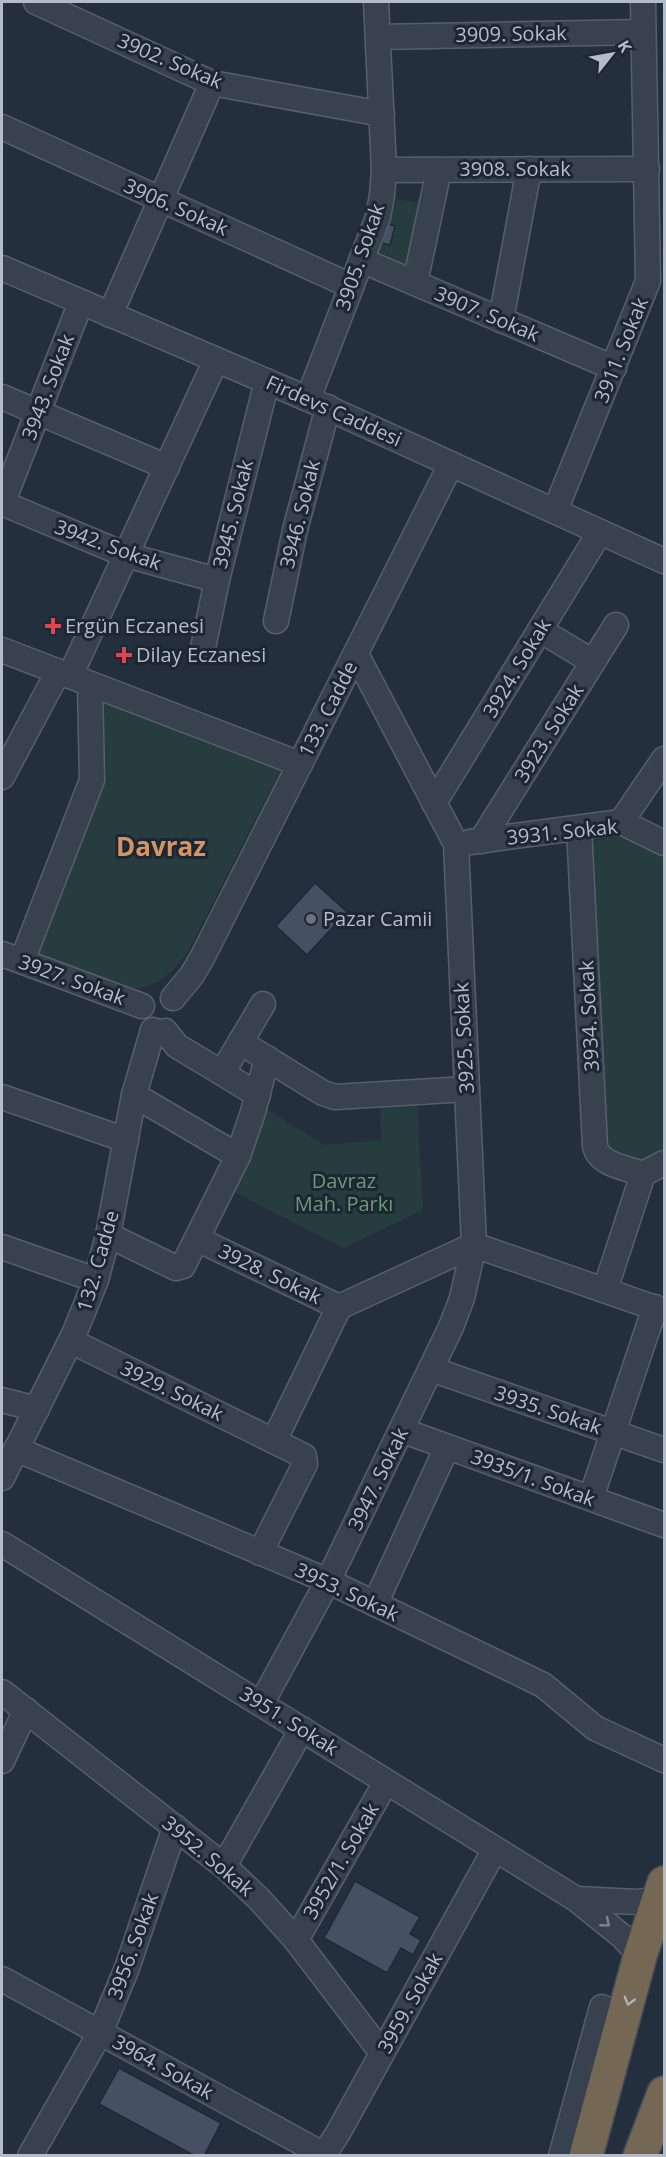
<svg xmlns="http://www.w3.org/2000/svg" width="666" height="2157" viewBox="0 0 666 2157" font-family="'Open Sans',sans-serif">
  <style>
    .green { fill: #263c3f }
    .building { fill: #455162; stroke: #1f2835; stroke-width: 1.5 }
    .lines { fill: none; stroke-linecap: round; stroke-linejoin: round }
    .minor-casing { stroke: #565f6c; stroke-width: 27 }
    .highway-casing { stroke: #434c59; stroke-width: 36 }
    .minor { stroke: #38414e; stroke-width: 24 }
    .highway { stroke: #746855; stroke-width: 33 }
    .oneway { stroke: #7c8592 }
    .oneway2 { stroke: #aeb4bd }
    .health-dot { fill: #e0444e; stroke: #1d2633; stroke-width: 2 }
    .worship-dot { fill: #6b7280; stroke: #1d2633; stroke-width: 2 }
    .labels { text-anchor: middle; stroke-width: 6; stroke-linejoin: round; paint-order: stroke }
    .street-label { font-size: 20px; fill: #b4bcc9; stroke: #1d2633 }
    .poi-label { font-size: 20px; fill: #b4bcc9; stroke: #1d2633; text-anchor: start }
    .park-label { font-size: 20px; fill: #6b9a76; stroke: #1d2633 }
    .district-label { font-size: 26px; font-weight: bold; fill: #d59563; stroke: #1d2633 }
  </style>
  <rect width="100%" height="100%" fill="#242f3e"/>
  <g class="green">
    <path d="M394,199l27,4 -9,72 -42,-17 19,-54z"/>
    <path d="M103,699l178,70 -93,183c-12,16 -26,32 -46,36 -20,4 -84,-25 -105,-33l66,-189z"/>
    <path d="M618,837l46,21v298l-31,8 -27,-17 -16,-302 3,-4z"/>
    <path d="M417,1100l6,110 -79,38 -114,-58 35,-82 59,37 57,-5 -1,-38z"/>
  </g>
  <g class="building">
    <path d="M388,224l7,2 -5,19 -8,-2z"/>
    <path d="M315,883l32,29 -40,43 -31,-29z"/>
    <path d="M355,1881l65,36 -10,17 11,6 -8,15 -12,-7 -14,25 -63,-35z"/>
    <path d="M119,2068l102,55 -17,33h-9l-96,-52z"/>
  </g>
  <g class="lines">
    <g class="minor-casing">
      <g id="minor">
        <path d="M36,2l176,81 170,31"/>
        <path d="M378,37l265,-5"/>
        <path d="M2,127l349,159"/>
        <path d="M384,170l263,-1"/>
        <path d="M361,260l253,108"/>
        <path d="M2,268l306,131 356,162"/>
        <path d="M415,283l24,-113"/>
        <path d="M110,315l102,-232"/>
        <path d="M501,320l28,-151"/>
        <path d="M2,397l165,70"/>
        <path d="M308,399l70,-182 4,-22 2,-25 -8,-168"/>
        <path d="M2,503l124,52 91,25"/>
        <path d="M2,504l79,-202"/>
        <path d="M555,511l93,-230 -5,-279"/>
        <path d="M276,621l19,-91 33,-123"/>
        <path d="M540,630l53,32"/>
        <path d="M203,648l14,-68 50,-199"/>
        <path d="M2,650l298,114 151,-300"/>
        <path d="M356,654l100,190 18,401 190,66"/>
        <path d="M70,676l146,-316"/>
        <path d="M2,777l56,-105"/>
        <path d="M434,803l166,-271"/>
        <path d="M621,822l43,-63"/>
        <path d="M579,828l16,318c4,19 32,22 48,28"/>
        <path d="M481,841l135,-216"/>
        <path d="M470,842l151,-20 43,21"/>
        <path d="M2,954l140,52"/>
        <path d="M22,961l70,-181 -2,-96"/>
        <path d="M173,998l19,-23 10,-17 98,-194"/>
        <path d="M165,1031l12,15 45,27 41,-69"/>
        <path d="M240,1042l83,51 12,4 132,-8"/>
        <path d="M222,1073l36,22"/>
        <path d="M134,1095l104,61"/>
        <path d="M2,1097l124,43"/>
        <path d="M108,1235l68,33 7,-2 55,-110 15,-44 14,-54"/>
        <path d="M197,1239l142,68 135,-62"/>
        <path d="M2,1247l94,33"/>
        <path d="M605,1290l38,-116 21,-11"/>
        <path d="M71,1341l233,115 1,8 -45,89"/>
        <path d="M431,1369l233,81"/>
        <path d="M2,1400l35,9"/>
        <path d="M401,1430l263,95"/>
        <path d="M274,1441l65,-134"/>
        <path d="M16,1449l312,132 215,104 52,43 69,32"/>
        <path d="M2,1478l72,-144 22,-54 12,-45 26,-140 19,-65"/>
        <path d="M591,1498l64,-191"/>
        <path d="M2,1544l574,355"/>
        <path d="M375,1604l72,-157"/>
        <path d="M2,1692l222,174 35,33 37,41 86,113"/>
        <path d="M261,1704l67,-123 123,-254 11,-29 12,-53"/>
        <path d="M2,1761l24,-51"/>
        <path d="M224,1866l78,-137"/>
        <path d="M296,1940l90,-158"/>
        <path d="M640,1956l-17,-19 -47,-38 61,3 21,-3"/>
        <path d="M2,1979l324,177"/>
        <path d="M30,2156l70,-123 27,-65 48,-141"/>
        <path d="M323,2156l15,-23 157,-284"/>
        <path d="M561,2156l41,-149"/>
      </g>
    </g>
    <g class="highway-casing">
      <g id="highway">
        <path d="M586,2156l54,-200 24,-73"/>
        <path d="M640,2156l24,-63"/>
      </g>
    </g>
    <use href="#minor" class="minor"/>
    <use href="#highway" class="highway"/>
  </g>
  <defs><path id="oneway-chevron" d="M-2-3.5L2.5 0L-2 3.5" fill="none" stroke-width="1.6" stroke-linecap="round" stroke-linejoin="round" transform="scale(1.5)"/></defs>
  <use class="oneway" href="#oneway-chevron" transform="translate(606 1923) rotate(39)"/>
  <use class="oneway2" href="#oneway-chevron" transform="translate(629 2001) rotate(105)"/>
  <g class="health-dot">
    <path d="M50 617h6v6h6v6h-6v6h-6v-6h-6v-6h6z"/>
    <path d="M121 646h6v6h6v6h-6v6h-6v-6h-6v-6h6z"/>
  </g>
  <circle class="worship-dot" cx="311" cy="919" r="6"/>
  <g class="labels">
    <g class="street-label">
      <text transform="translate(511 34) rotate(-1)" y="7">3909. Sokak</text>
      <text transform="translate(170 61) rotate(23)" y="7">3902. Sokak</text>
      <text x="515" y="176">3908. Sokak</text>
      <text transform="translate(176 207) rotate(24)" y="7">3906. Sokak</text>
      <text transform="translate(360 257) rotate(-71)" y="7">3905. Sokak</text>
      <text transform="translate(487 314) rotate(23)" y="7">3907. Sokak</text>
      <text transform="translate(621 350) rotate(-68)" y="7">3911. Sokak</text>
      <text transform="translate(48 387) rotate(-69)" y="7">3943. Sokak</text>
      <text transform="translate(334 411) rotate(24)" y="7">Firdevs Caddesi</text>
      <text transform="translate(233 514) rotate(-76)" y="7">3945. Sokak</text>
      <text transform="translate(300 514) rotate(-76)" y="7">3946. Sokak</text>
      <text transform="translate(108 545) rotate(20)" y="7">3942. Sokak</text>
      <text transform="translate(517 668) rotate(-59)" y="7">3924. Sokak</text>
      <text transform="translate(328 709) rotate(-63)" y="7">133. Cadde</text>
      <text transform="translate(549 733) rotate(-58)" y="7">3923. Sokak</text>
      <text transform="translate(562 832) rotate(-6)" y="7">3931. Sokak</text>
      <text transform="translate(72 980) rotate(20)" y="7">3927. Sokak</text>
      <text transform="translate(589 1016) rotate(-93)" y="7">3934. Sokak</text>
      <text transform="translate(464 1038) rotate(-93)" y="7">3925. Sokak</text>
      <text transform="translate(98 1261) rotate(-74)" y="7">132. Cadde</text>
      <text transform="translate(270 1274) rotate(26)" y="7">3928. Sokak</text>
      <text transform="translate(172 1391) rotate(26)" y="7">3929. Sokak</text>
      <text transform="translate(548 1410) rotate(19)" y="7">3935. Sokak</text>
      <text transform="translate(533 1478) rotate(20)" y="7">3935/1. Sokak</text>
      <text transform="translate(378 1479) rotate(-64)" y="7">3947. Sokak</text>
      <text transform="translate(347 1592) rotate(25)" y="7">3953. Sokak</text>
      <text transform="translate(289 1721) rotate(32)" y="7">3951. Sokak</text>
      <text transform="translate(208 1856) rotate(40)" y="7">3952. Sokak</text>
      <text transform="translate(341 1861) rotate(-60)" y="7">3952/1. Sokak</text>
      <text transform="translate(133 1946) rotate(-70)" y="7">3956. Sokak</text>
      <text transform="translate(410 2003) rotate(-61)" y="7">3959. Sokak</text>
      <text transform="translate(163 2067) rotate(29)" y="7">3964. Sokak</text>
    </g>
    <g class="poi-label">
      <text x="65" y="633">Ergün Eczanesi</text>
      <text x="136" y="662">Dilay Eczanesi</text>
      <text x="323" y="926">Pazar Camii</text>
    </g>
    <g class="park-label">
      <text x="344" y="1188">Davraz<tspan x="344" dy="23">Mah. Parkı</tspan></text>
    </g>
    <g class="district-label">
      <text x="161" y="856">Davraz</text>
    </g>
  </g>
  <rect width="666" height="2157" fill="none" stroke="#b4bcc9" stroke-width="6"/>
  <g transform="translate(612 54) rotate(59)" stroke="#1d2633" stroke-width="4.5" paint-order="stroke">
  <path d="M0-4.5L10 22L0 15L-10 22Z" fill="#b4bcc9"/>
  <text y="-9" font-size="16" font-weight="bold" text-anchor="middle" fill="#b4bcc9">K</text>
  </g>
</svg>
